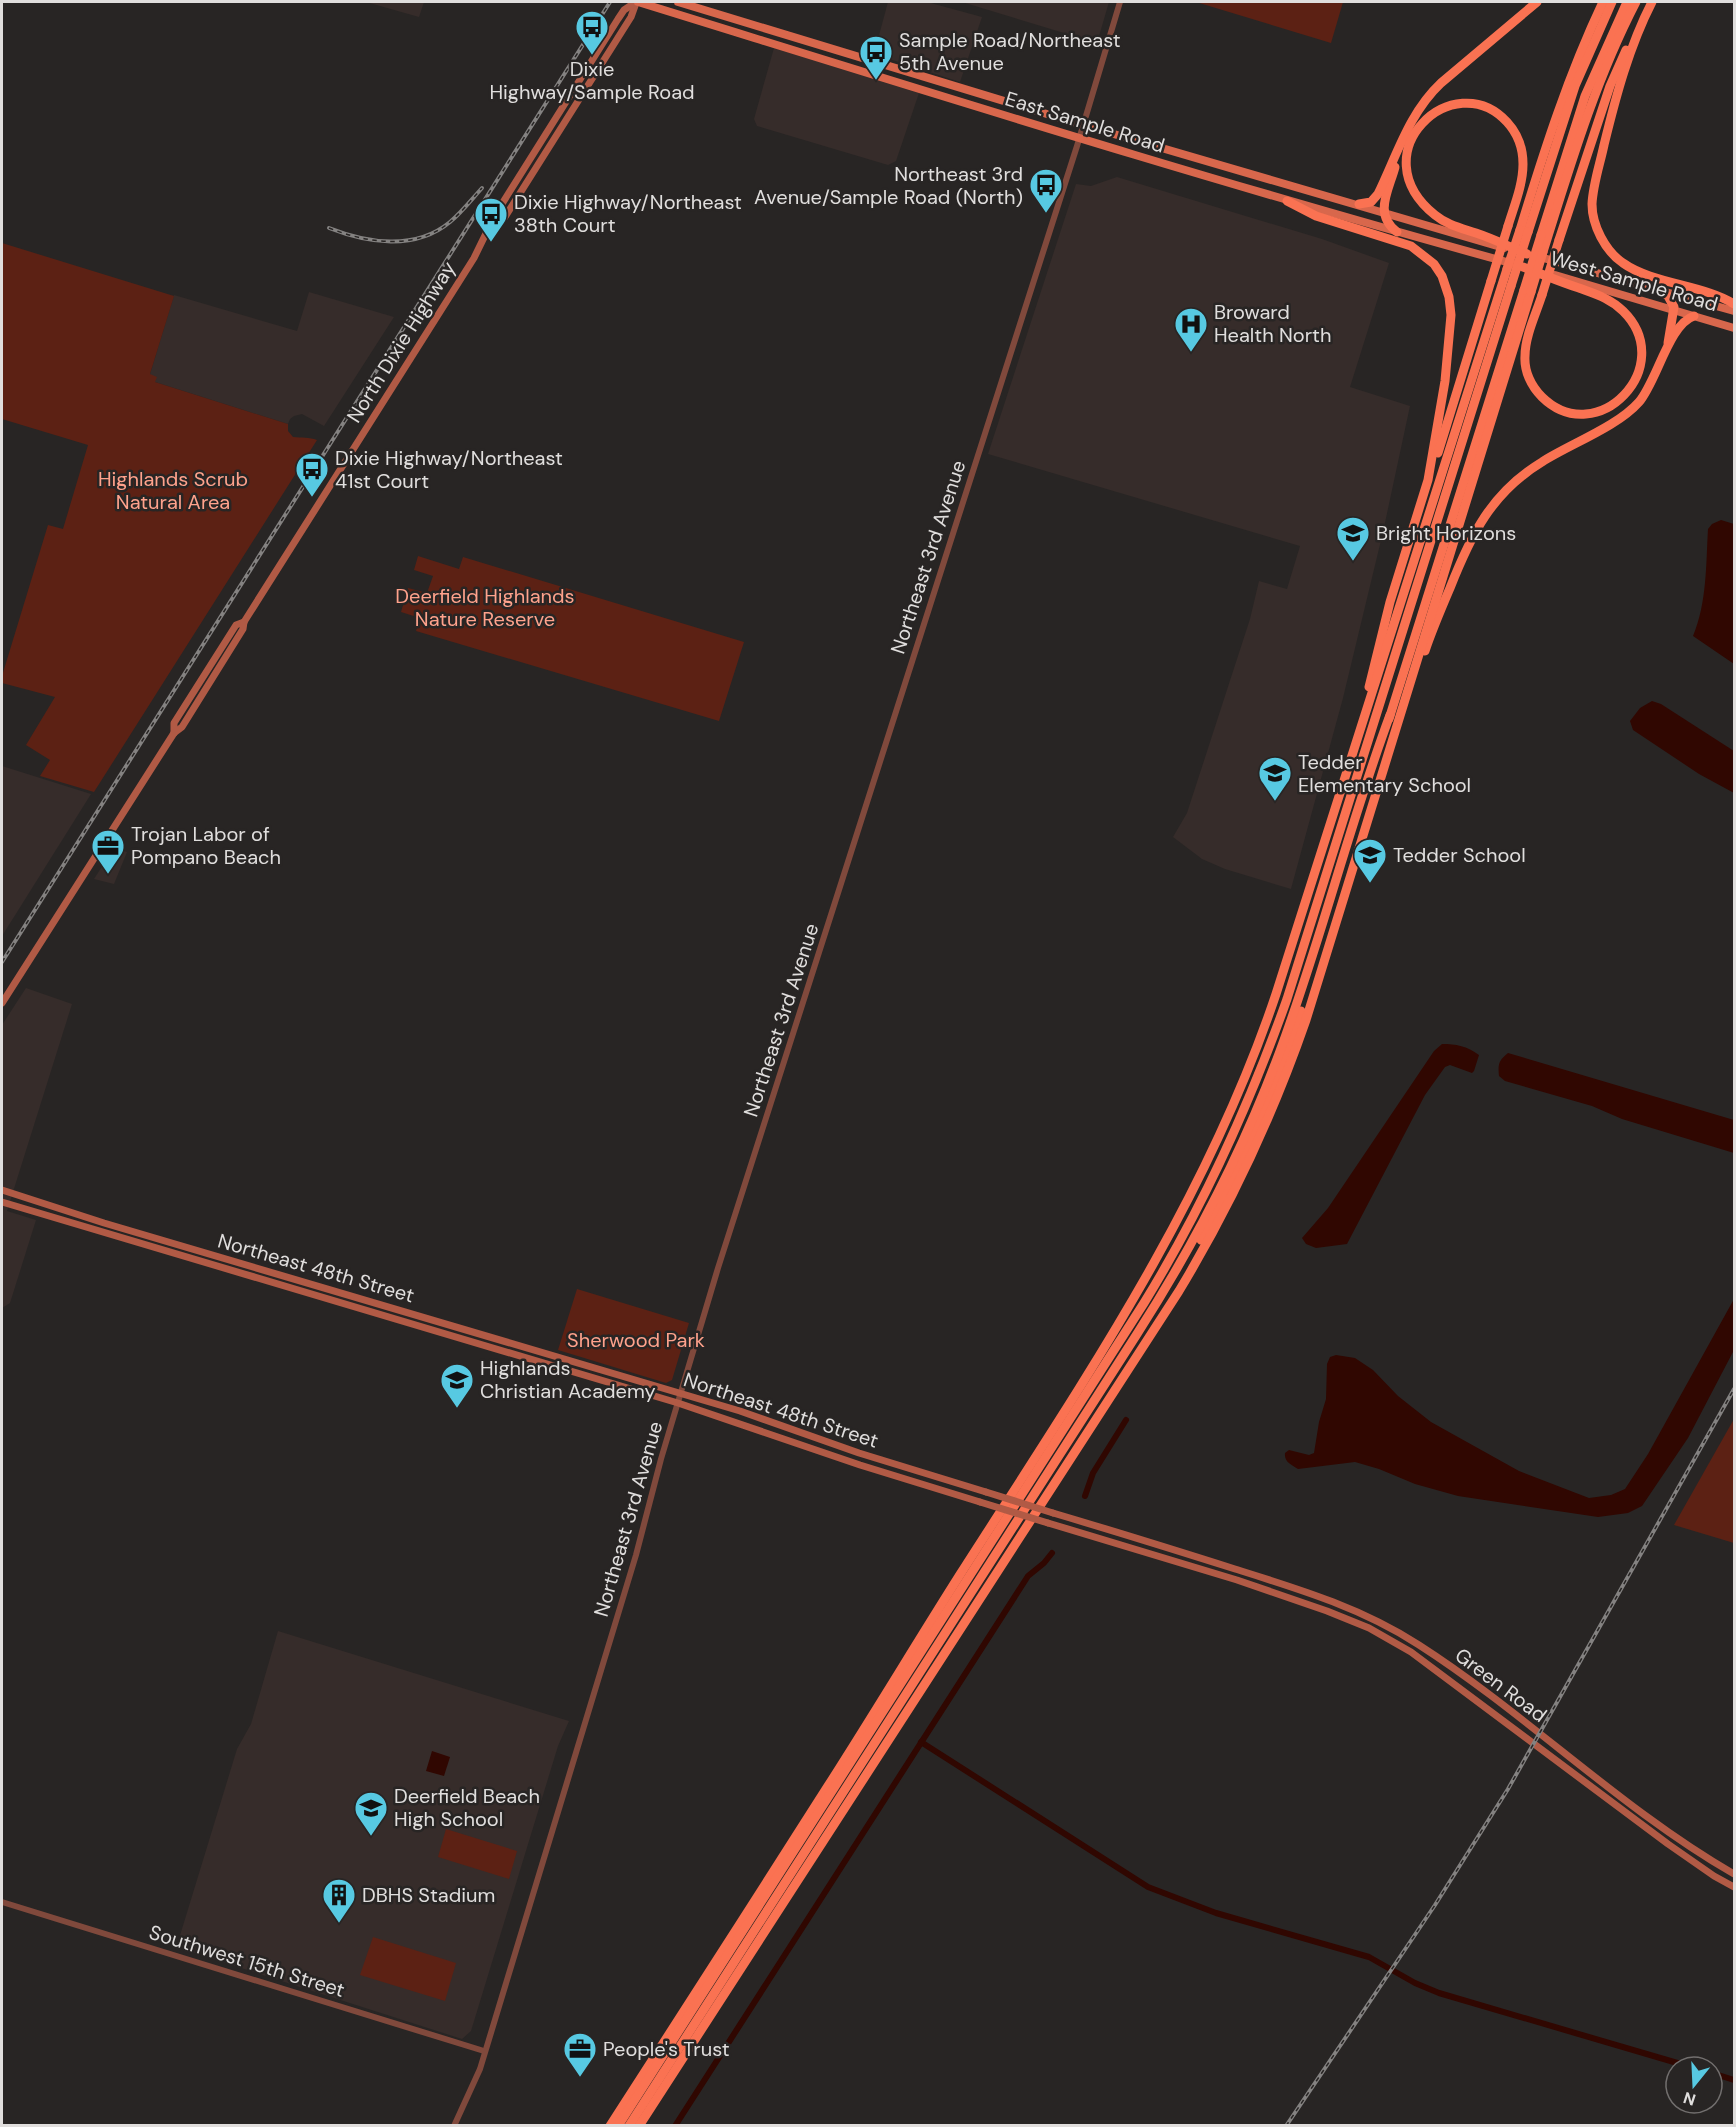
<svg xmlns="http://www.w3.org/2000/svg" width="1736" height="2127" viewBox="0 0 1736 2127" font-family="'DM Sans',sans-serif">
  <style>
    .built { fill: #362c2a }
    .green { fill: #5c2114 }
    .water { fill: #300701 }
    .lines { fill: none; stroke-linecap: round; stroke-linejoin: round }
    .canal { stroke: #300701; stroke-width: 6 }
    .tertiary { stroke: #80493c; stroke-width: 6 }
    .secondary { stroke: #b15a45; stroke-width: 7 }
    .primary { stroke: #d8674c; stroke-width: 8 }
    .motorway { stroke: #fa7252; stroke-width: 9 }
    .rail-casing { stroke: #848281; stroke-width: 4 }
    .rail { stroke: #282524; stroke-width: 1.5; stroke-dasharray: 4.5; stroke-linecap: butt }
    .secondary-bridge { stroke: #b15a45; stroke-width: 7 }
    .motorway-bridge { stroke: #fa7252; stroke-width: 9 }
    .labels { text-anchor: middle; stroke-width: 5; stroke-linejoin: round; paint-order: stroke }
    .poi-label { font-size: 20px; fill: #e0dedd; stroke: #282524; text-anchor: start }
    .street-label { font-size: 20px; fill: #e0dedd; stroke: #282524 }
    .park-label { font-size: 20px; fill: #ffa28c; stroke: #282524 }
  </style>
  <rect width="100%" height="100%" fill="#282524"/>
  <g class="built">
    <path d="M366,2h58l-5,15z"/>
    <path d="M888,2h39l55,15 -22,65 -86,-28z"/>
    <path d="M962,2h147l-12,41z"/>
    <path d="M774,48l145,45 -23,68 -8,4 -131,-39 -3,-7z"/>
    <path d="M1117,177l205,62 67,24 -39,124 60,19 -27,126 -40,166 -52,191 -66,-20 -23,-10 -29,-22 14,-24 63,-194 9,-38 28,8 13,-43 -312,-92 88,-270 15,2z"/>
    <path d="M309,292l85,25 -70,109 -22,-12 -8,2 -4,3 -2,5 -133,-42 -5,-8 24,-79 123,36z"/>
    <path d="M2,766l89,28 -89,142z"/>
    <path d="M114,848l13,4 -13,32 -20,-5z"/>
    <path d="M26,988l46,16 -65,207 29,9 -26,83 -8,5v-283z"/>
    <path d="M278,1631l291,90 -11,25 -87,285 -9,8 -280,-90 -4,-7 59,-193 14,-25z"/>
  </g>
  <g class="green">
    <path d="M1196,2h147l-12,41z"/>
    <path d="M2,243l172,53 -24,78 7,3 -2,5 133,42v7l5,6c9,1 16,0 24,3l-223,352 -54,-16 10,-16 -24,-15 29,-48 -53,-14v-7l46,-151 15,4 25,-84 -86,-26z"/>
    <path d="M418,556l41,13 4,-12 281,85 -25,79 -303,-90 4,-13 -19,-6 7,-24 19,5 6,-17 -19,-6z"/>
    <path d="M577,1289l112,34 -17,57 -6,3 -108,-33z"/>
    <path d="M1734,1419v124l-60,-18z"/>
    <path d="M446,1829l71,22 -8,28 -71,-22z"/>
    <path d="M373,1937l83,26 -11,38 -85,-26z"/>
  </g>
  <g class="water">
    <path d="M1721,520l13,4v140l-41,-28c14,-33 13,-72 15,-107l4,-5z"/>
    <path d="M1652,701l9,3 73,47v42l-35,-19 -66,-44 -3,-9 10,-13z"/>
    <path d="M1442,1044c14,0 25,2 37,11l-5,16 -2,2 -22,-8 -5,2 -20,28 -78,149 -31,4 -10,-4 -4,-6 26,-30 106,-157z"/>
    <path d="M1508,1053l226,67v33l-112,-34 -30,-13 -87,-25 -6,-5c-1,-11 -1,-15 9,-23z"/>
    <path d="M1734,1299v51l-46,88 -46,68 -14,7 -30,4 -140,-21 -43,-12 -36,-15 -24,-7 -57,7c-7,-5 -14,-7 -13,-16l4,-3 20,5 5,-2 5,-31 7,-23 1,-35 3,-7 6,-2 19,3 18,12 25,26 33,26 88,49 70,27 22,-3 14,-6 23,-35z"/>
    <path d="M432,1751l18,6 -6,19 -18,-5z"/>
  </g>
  <g class="lines">
    <g class="canal">
      <path d="M1085,1496l8,-23 33,-53"/>
      <path d="M921,1742l227,145 68,26 153,44 46,26 24,10 252,74"/>
      <path d="M1712,2073l22,7"/>
      <path d="M675,2126l353,-550 16,-13 8,-10"/>
    </g>
    <g class="tertiary">
      <path d="M2,1902l482,149"/>
      <path d="M454,2126l26,-57 156,-514 25,-96 57,-191 359,-1122 43,-144"/>
    </g>
    <g class="secondary">
      <path d="M490,229l15,-12 126,-200 5,-14"/>
      <path d="M174,733v-10l62,-98 8,-3"/>
      <path d="M2,1003l172,-270 8,-6 61,-98 1,-7 230,-364 21,-43 123,-196 6,-9 12,-8"/>
      <path d="M2,1190l102,33 636,188 119,42 127,39"/>
      <path d="M2,1202l676,201 182,62 120,37"/>
      <path d="M1053,1513c61,18 122,37 182,56 64,20 127,39 184,76 109,70 202,164 315,229"/>
      <path d="M1048,1523l189,57 90,31 42,17 42,24 257,192 46,32 20,11"/>
    </g>
    <g class="primary">
      <path d="M638,2c291,90 582,182 876,262"/>
      <path d="M678,2l405,123 421,123"/>
      <path d="M1536,256l198,55"/>
      <path d="M1555,275l179,53"/>
    </g>
    <g class="motorway">
      <path d="M1652,2c-23,45 -36,94 -48,143 -4,19 -11,39 -12,59 0,21 13,47 31,59 29,21 82,22 111,41"/>
      <path d="M1395,167c-6,23 -22,47 2,65"/>
      <path d="M1287,201l29,15 95,30 23,18 8,12 7,21 2,18 -6,66 -17,99 -38,122 -21,85"/>
      <path d="M1359,204l12,-2 7,-8c19,-39 31,-81 63,-111l96,-81"/>
      <path d="M1508,226c6,-20 15,-41 15,-62 0,-16 -5,-30 -16,-42 -53,-58 -149,31 -72,93 12,10 26,13 41,18 18,6 34,14 51,21"/>
      <path d="M1520,230c24,-79 48,-154 83,-228"/>
      <path d="M1528,232l47,-146 37,-84"/>
      <path d="M1541,235l44,-139 42,-94"/>
      <path d="M1559,240l51,-154 16,-36"/>
      <path d="M1543,252c27,-86 52,-171 93,-250"/>
      <path d="M1523,267c19,7 37,15 56,21 16,6 31,10 44,23 56,55 -26,140 -81,86 -11,-11 -18,-26 -17,-41 0,-20 11,-42 17,-61"/>
      <path d="M1656,288l12,8 6,11 -6,36"/>
      <path d="M1438,453l53,-172"/>
      <path d="M1425,651c7,-21 16,-42 25,-63 21,-53 41,-95 92,-126 28,-18 75,-35 97,-60 18,-21 30,-78 55,-86"/>
      <path d="M1389,719l135,-429"/>
      <path d="M1201,1240c42,-72 74,-150 100,-229"/>
      <path d="M610,2126c73,-114 146,-226 218,-340 45,-70 88,-142 133,-213 119,-186 244,-367 315,-579l231,-725"/>
      <path d="M618,2126l526,-823c59,-96 105,-197 143,-304l224,-713"/>
      <path d="M629,2126l508,-792c57,-89 106,-183 143,-283 41,-110 69,-226 110,-336"/>
      <path d="M639,2126l540,-835c52,-86 94,-176 127,-271l225,-728"/>
    </g>
    <g class="rail-casing">
      <g id="rail">
        <path d="M329,228c38,15 86,23 121,-6 12,-10 22,-23 32,-34"/>
        <path d="M2,962l608,-960"/>
        <path d="M1286,2126l149,-221 73,-116 226,-400"/>
      </g>
    </g>
    <use href="#rail" class="rail"/>
    <g class="secondary-bridge">
      <path d="M986,1492l67,21"/>
      <path d="M980,1502l68,21"/>
    </g>
    <g class="motorway-bridge">
      <path d="M1507,269l13,-39"/>
      <path d="M1491,281l17,-55"/>
      <path d="M1511,286l17,-54"/>
      <path d="M1524,290l17,-55"/>
      <path d="M1531,292l12,-40"/>
      <path d="M1542,295l17,-55"/>
    </g>
  </g>
  <defs>
    <g id="bus-pin" transform="scale(1.725)"><path d="M0 17L-7.5 6A9.5 9.5 0 1 1 7.5 6Z" fill="#57c9e2" stroke="#282524"/><path d="M-5-6H5V4H4V6H2V4H-2V6H-4V4H-5ZM-3.5-4V0h7V-4ZM-3.5 1.2v1.5H-2V1.2ZM2 1.2v1.5H3.5V1.2Z" fill="#111"/></g>
    <g id="hospital-pin" transform="scale(1.725)"><path d="M0 17L-7.5 6A9.5 9.5 0 1 1 7.5 6Z" fill="#57c9e2" stroke="#282524"/><path d="M-5-5h3v3.5h4V-5h3V5h-3V1.5h-4V5h-3Z" fill="#111"/></g>
    <g id="school-pin" transform="scale(1.725)"><path d="M0 17L-7.5 6A9.5 9.5 0 1 1 7.5 6Z" fill="#57c9e2" stroke="#282524"/><path d="M0-5L7-2L0 1L-7-2ZM-4 1L0 2.5L4 1V4Q0 6-4 4Z" fill="#111"/></g>
    <g id="office-pin" transform="scale(1.725)"><path d="M0 17L-7.5 6A9.5 9.5 0 1 1 7.5 6Z" fill="#57c9e2" stroke="#282524"/><path d="M-6-3h4V-5.5h4V-3h4V5H-6ZM-1-4.5V-3h2v-1.5ZM-6 0V1H6V0Z" fill="#111"/></g>
    <g id="building-pin" transform="scale(1.725)"><path d="M0 17L-7.5 6A9.5 9.5 0 1 1 7.5 6Z" fill="#57c9e2" stroke="#282524"/><path d="M-4-6H4V6H1V3H-1V6H-4ZM-2.5-4.3h1.7v1.8h-1.7ZM.8-4.3h1.7v1.8H.8ZM-2.5-1h1.7V.8h-1.7ZM.8-1h1.7V.8H.8Z" fill="#111"/></g>
  </defs>
  <g fill-rule="evenodd">
    <use href="#bus-pin" x="592" y="27"/>
    <use href="#bus-pin" x="876" y="52"/>
    <use href="#bus-pin" x="1046" y="185"/>
    <use href="#bus-pin" x="491" y="214"/>
    <use href="#hospital-pin" x="1191" y="324"/>
    <use href="#bus-pin" x="312" y="469"/>
    <use href="#school-pin" x="1353" y="533"/>
    <use href="#school-pin" x="1275" y="773"/>
    <use href="#office-pin" x="108" y="846"/>
    <use href="#school-pin" x="1370" y="855"/>
    <use href="#school-pin" x="457" y="1380"/>
    <use href="#school-pin" x="371" y="1808"/>
    <use href="#building-pin" x="339" y="1895"/>
    <use href="#office-pin" x="580" y="2049"/>
  </g>
  <g class="labels">
    <g class="poi-label">
      <text x="899" y="47">Sample Road/Northeast<tspan x="899" dy="23">5th Avenue</tspan></text>
      <text x="592" y="76" text-anchor="middle">Dixie<tspan x="592" dy="23">Highway/Sample Road</tspan></text>
      <text x="1023" y="181" text-anchor="end">Northeast 3rd<tspan x="1023" dy="23">Avenue/Sample Road (North)</tspan></text>
      <text x="514" y="209">Dixie Highway/Northeast<tspan x="514" dy="23">38th Court</tspan></text>
      <text x="1214" y="319">Broward<tspan x="1214" dy="23">Health North</tspan></text>
      <text x="335" y="465">Dixie Highway/Northeast<tspan x="335" dy="23">41st Court</tspan></text>
      <text x="1376" y="540">Bright Horizons</text>
      <text x="1298" y="769">Tedder<tspan x="1298" dy="23">Elementary School</tspan></text>
      <text x="131" y="841">Trojan Labor of<tspan x="131" dy="23">Pompano Beach</tspan></text>
      <text x="1393" y="862">Tedder School</text>
      <text x="480" y="1375">Highlands<tspan x="480" dy="23">Christian Academy</tspan></text>
      <text x="394" y="1803">Deerfield Beach<tspan x="394" dy="23">High School</tspan></text>
      <text x="362" y="1902">DBHS Stadium</text>
      <text x="603" y="2056">People's Trust</text>
    </g>
    <g class="street-label">
      <text transform="translate(1085 122) rotate(17)" y="7">East Sample Road</text>
      <text transform="translate(1634 281) rotate(16)" y="7">West Sample Road</text>
      <text transform="translate(401 342) rotate(-58)" y="7">North Dixie Highway</text>
      <text transform="translate(928 557) rotate(-72)" y="7">Northeast 3rd Avenue</text>
      <text transform="translate(781 1020) rotate(-72)" y="7">Northeast 3rd Avenue</text>
      <text transform="translate(316 1268) rotate(16)" y="7">Northeast 48th Street</text>
      <text transform="translate(781 1410) rotate(18)" y="7">Northeast 48th Street</text>
      <text transform="translate(628 1519) rotate(-74)" y="7">Northeast 3rd Avenue</text>
      <text transform="translate(1501 1685) rotate(37)" y="7">Green Road</text>
      <text transform="translate(247 1961) rotate(17)" y="7">Southwest 15th Street</text>
    </g>
    <g class="park-label">
      <text x="173" y="486">Highlands Scrub<tspan x="173" dy="23">Natural Area</tspan></text>
      <text x="485" y="603">Deerfield Highlands<tspan x="485" dy="23">Nature Reserve</tspan></text>
      <text x="636" y="1347">Sherwood Park</text>
    </g>
  </g>
  <rect width="1736" height="2127" fill="none" stroke="#e0dedd" stroke-width="6"/>
  <g transform="translate(1694 2085) rotate(198)"><circle r="28" fill="#282524" stroke="#726f6e" stroke-width="1.5"/>
  <path d="M0-4.5L10 22L0 15L-10 22Z" fill="#57c9e2"/>
  <text y="-9" font-size="16" font-weight="bold" text-anchor="middle" fill="#e0dedd">N</text>
  </g>
</svg>
